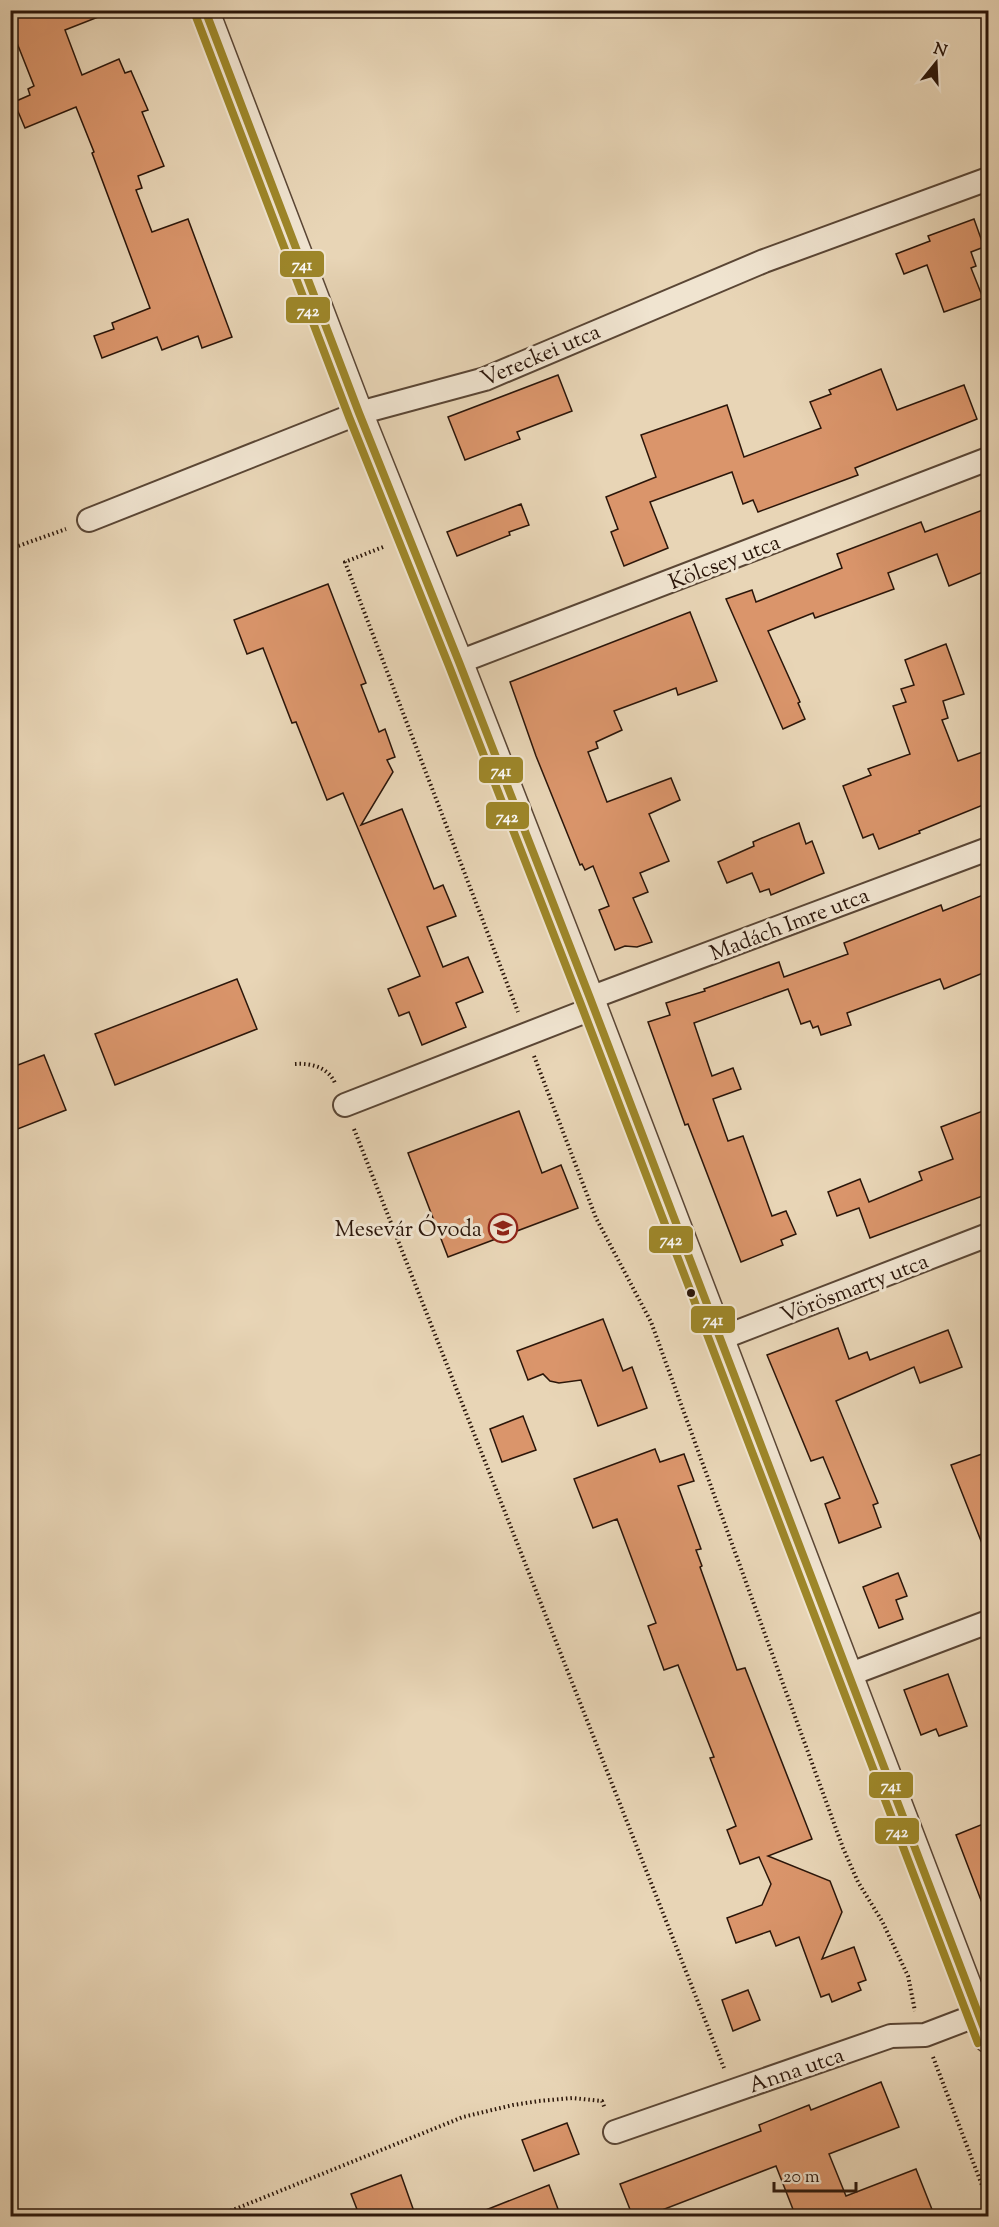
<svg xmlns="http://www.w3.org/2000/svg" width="999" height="2227" viewBox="0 0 999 2227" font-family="'Sorts Mill Goudy',serif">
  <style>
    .building { fill: #da956b; stroke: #2b160a; stroke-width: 1.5 }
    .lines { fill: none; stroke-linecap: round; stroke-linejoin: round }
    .minor-casing { stroke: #5a4635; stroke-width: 26 }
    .tertiary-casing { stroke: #5a4635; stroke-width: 30 }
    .path { stroke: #2b160a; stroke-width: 4; stroke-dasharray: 1.5 3; stroke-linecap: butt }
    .minor { stroke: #f0e4d0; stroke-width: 22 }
    .tertiary { stroke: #f0e4d0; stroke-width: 27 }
    .bus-1-casing { stroke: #f0e4d0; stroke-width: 12 }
    .bus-2-casing { stroke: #f0e4d0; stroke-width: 12 }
    .bus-1 { stroke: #9d8629; stroke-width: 8 }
    .bus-2 { stroke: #9d8629; stroke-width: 8 }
    .bus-dot { fill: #2b160a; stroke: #f0e4d0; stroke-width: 2 }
    .labels { text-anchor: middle; stroke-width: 6; stroke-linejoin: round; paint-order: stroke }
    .street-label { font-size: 22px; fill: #2b160a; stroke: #f0e4d0 }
    .poi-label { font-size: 22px; fill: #2b160a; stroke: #f0e4d0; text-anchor: end }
    .line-badge { stroke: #f0e4d0; stroke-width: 2 }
    .badge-label { font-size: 16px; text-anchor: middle; font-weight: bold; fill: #fff }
  </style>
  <rect width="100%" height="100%" fill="#e8d5b6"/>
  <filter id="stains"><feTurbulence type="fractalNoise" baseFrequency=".00333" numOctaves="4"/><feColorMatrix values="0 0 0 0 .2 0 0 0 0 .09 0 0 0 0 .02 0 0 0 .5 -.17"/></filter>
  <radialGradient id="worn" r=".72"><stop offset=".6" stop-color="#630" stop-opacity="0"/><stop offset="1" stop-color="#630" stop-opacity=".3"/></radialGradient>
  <g class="building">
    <path d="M10,10h101v2l-46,18 17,45 37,-16 6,14 6,-2 17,39 -6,2 22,54 -26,10 4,12 -6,2 16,42 36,-13 44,118 -30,11 -4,-12 -36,14 -5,-13 -55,21 -8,-22 20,-7 -2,-6 38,-15 -58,-155 2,-1 -18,-45 -51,21 -11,-26 16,-7 -2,-6 6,-3 -17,-43 -7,3z"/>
    <path d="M974,219l10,28 -13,5 5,14 -5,2 12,30 -39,14 -17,-47 -23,9 -8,-20 34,-13 -2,-5z"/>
    <path d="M881,369l16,41 67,-25 13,34 -122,49 3,7 -100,37 -5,-12 -10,4 -11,-32 -82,30 18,46 -44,18 -13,-34 7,-3 -12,-32 50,-20 -15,-42 86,-30 17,52 77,-29 -11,-26 21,-8 -2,-4z"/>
    <path d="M558,375l14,36 -55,21 3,7 -55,21 -17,-43z"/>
    <path d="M521,504l8,21 -20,7 1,3 -53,21 -10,-24z"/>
    <path d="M988,508v62l-39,16 -12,-32 -49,19 6,16 -79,29 -2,-5 -45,18 32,71 -2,1 7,16 -22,10 -57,-130 26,-9 4,12 86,-34 -5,-14 84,-32 4,10z"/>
    <path d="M328,584l38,99 -5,2 18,47 6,-3 10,28 -8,3 6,12 -32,53 41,-16 32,80 9,-4 13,31 -29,11 16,40 25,-10 15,35 -27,11 10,24 -44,18 -13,-33 -10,4 -11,-27 32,-13 -77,-183 -16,7 -31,-78 -4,1 -29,-75 -16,6 -13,-34z"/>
    <path d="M690,612l27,69 -39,14 -2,-7 -62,23 8,19 -26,12 2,6 -10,4 19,50 64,-24 9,22 -31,14 20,47 -29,12 8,19 -15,6 19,44 -15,5 -12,-1 -10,4 -16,-40 10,-4 -16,-40 -8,4 -3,-6 -2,1 -44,-109 -26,-74z"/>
    <path d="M946,644l18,50 -21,7 5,17 -6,2 16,41 30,-11v53l-69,28 1,2 -41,16 -6,-15 -10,4 -20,-52 28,-11 -3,-6 42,-15 -17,-48 13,-4 -5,-13 13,-4 -9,-25z"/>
    <path d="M799,823l7,21 6,-3 12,32 -53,22 -2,-6 -9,3 -8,-19 -25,10 -9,-21 36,-16 -1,-4 9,-4z"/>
    <path d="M988,893v78l-44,18 -4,-10 -93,34 4,12 -30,10 -3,-9 -5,2 -3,-7 -9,3 -13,-35 -94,34 18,53 21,-8 8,21 -28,10 15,42 15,-5 29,80 14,-5 10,23 -15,6 2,5 -42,17 -53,-138 -3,1 -37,-103 22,-7 -4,-12 39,-12 -1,-2 75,-27 5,15 64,-23 -4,-11 97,-38 2,6z"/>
    <path d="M237,979l20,50 -142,56 -20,-51z"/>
    <path d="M44,1055l22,55 -56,22v-64z"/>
    <path d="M988,1109v85l-118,44 -11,-30 -22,8 -9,-24 32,-13 9,23 53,-22 -3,-8 34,-13 -12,-32z"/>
    <path d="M519,1111l23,62 19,-8 17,43 -130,49 -40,-104z"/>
    <path d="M603,1319l20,52 9,-4 15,41 -49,18 -17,-46 -22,3 -9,-2 -7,-7 -15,6 -11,-29z"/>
    <path d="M838,1328l11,31 18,-7 3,8 78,-30 14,37 -42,16 -6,-16 -78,34 42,102 -5,2 8,22 -42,16 -14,-39 15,-6 -17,-41 -12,4 -44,-106z"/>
    <path d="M523,1416l13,34 -34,12 -12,-33z"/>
    <path d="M655,1449l5,13 24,-8 10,27 -16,5 23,63 -5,1 6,16 -2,1 37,103 8,-2 67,171 -44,17 62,25 12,31 -20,47 32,-12 12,33 -8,3 3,7 -29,12 -3,-8 -8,3 -22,-60 -23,9 -6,-15 -34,12 -9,-25 35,-13 9,-21 -12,-27 -19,7 -13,-34 9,-4 -26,-68 4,-1 -36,-92 -14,5 -16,-44 8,-3 -39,-104 -24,9 -19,-49z"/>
    <path d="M982,1454l6,17v85h-1l-36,-91z"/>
    <path d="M898,1573l9,23 -11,4 7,19 -24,9 -16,-41z"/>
    <path d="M948,1674l19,52 -28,10 -3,-7 -15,6 -17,-45z"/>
    <path d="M988,1822v93l-1,1 -31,-81z"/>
    <path d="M748,1990l12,30 -27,11 -11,-31z"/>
    <path d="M881,2082l18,45 -70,27 17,42 70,-27 19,48h-139l-20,-51 -132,51h-11l-13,-33 141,-53 -2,-6 50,-20 2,5z"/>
    <path d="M567,2123l12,31 -45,17 -12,-31z"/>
    <path d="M401,2175l15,42h-56l-9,-23z"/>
    <path d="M549,2185l12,32h-88v-2z"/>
  </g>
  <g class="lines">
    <g class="minor-casing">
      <g id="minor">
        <path d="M89,520l270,-107 126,-34 279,-118 224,-82"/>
        <path d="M459,662l529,-203"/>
        <path d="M590,998l398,-149"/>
        <path d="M345,1105l249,-97"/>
        <path d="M719,1339l269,-104"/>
        <path d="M848,1675l140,-53"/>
        <path d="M615,2132l276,-96 34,-1 63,-24"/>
      </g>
    </g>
    <g class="tertiary-casing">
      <path id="tertiary" d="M205,10l154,403 100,249 131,336 398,1041"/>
    </g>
    <g class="path">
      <path d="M383,547l-38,15 173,450"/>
      <path d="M10,549l56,-20"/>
      <path d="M534,1056l62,162 55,104 192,526 15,34 24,39 26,55 7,35"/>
      <path d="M295,1064c16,-1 33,3 40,19"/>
      <path d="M354,1129l370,939"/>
      <path d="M933,2057l55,144"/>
      <path d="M218,2216l245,-99 50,-12 26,-4 33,-3 30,3 3,8"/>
    </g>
    <use href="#minor" class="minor"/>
    <use href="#tertiary" class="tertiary"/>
    <g class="bus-1-casing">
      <path id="bus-1" d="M205,10l154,403 100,249 131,336 398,1041"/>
    </g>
    <g class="bus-2-casing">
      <path id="bus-2" d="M195,14l154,403 100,249 131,336 398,1041"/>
    </g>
    <use href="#bus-1" class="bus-1"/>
    <use href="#bus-2" class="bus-2"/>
  </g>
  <defs>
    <g id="school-ring" transform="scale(1.5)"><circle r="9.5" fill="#f0e4d0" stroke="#8f2418" stroke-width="1.5"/><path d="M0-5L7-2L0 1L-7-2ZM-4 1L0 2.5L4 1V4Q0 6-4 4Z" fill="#8f2418"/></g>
  </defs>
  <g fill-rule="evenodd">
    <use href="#school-ring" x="503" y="1228"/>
  </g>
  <circle class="bus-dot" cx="691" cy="1293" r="5"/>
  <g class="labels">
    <g class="street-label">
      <text transform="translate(540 354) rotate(-23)" y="8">Vereckei utca</text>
      <text transform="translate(724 561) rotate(-21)" y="8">Kölcsey utca</text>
      <text transform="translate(789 923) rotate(-21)" y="8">Madách Imre utca</text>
      <text transform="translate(854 1287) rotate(-21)" y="8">Vörösmarty utca</text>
      <text transform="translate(796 2069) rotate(-19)" y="8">Anna utca</text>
    </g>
    <g class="poi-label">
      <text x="482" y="1236">Mesevár Óvoda</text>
    </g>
  </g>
  <g class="line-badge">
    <rect x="279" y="250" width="46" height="28" rx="6" fill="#9d8629"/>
    <rect x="285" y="296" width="46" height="28" rx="6" fill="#9d8629"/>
    <rect x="478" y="756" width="46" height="28" rx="6" fill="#9d8629"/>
    <rect x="485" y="801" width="45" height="29" rx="6" fill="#9d8629"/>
    <rect x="648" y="1225" width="46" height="29" rx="6" fill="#9d8629"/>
    <rect x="690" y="1305" width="46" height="29" rx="6" fill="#9d8629"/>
    <rect x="868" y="1771" width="46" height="28" rx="6" fill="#9d8629"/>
    <rect x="874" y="1817" width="46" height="28" rx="6" fill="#9d8629"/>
  </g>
  <g class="badge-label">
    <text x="302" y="270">741</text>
    <text x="308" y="316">742</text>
    <text x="501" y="776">741</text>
    <text x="507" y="822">742</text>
    <text x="671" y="1245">742</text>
    <text x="713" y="1325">741</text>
    <text x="891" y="1791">741</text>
    <text x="897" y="1837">742</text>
  </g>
  <rect width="999" height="2227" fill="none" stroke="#e8d5b6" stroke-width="36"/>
  <rect x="12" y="12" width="975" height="2203" fill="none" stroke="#2b160a" stroke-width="3"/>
  <rect x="18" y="18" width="963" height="2191" fill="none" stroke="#2b160a" stroke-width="1.5"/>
  <g transform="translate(936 63) rotate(18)" stroke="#f0e4d0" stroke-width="4.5" paint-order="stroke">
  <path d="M0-4.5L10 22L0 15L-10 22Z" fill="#2b160a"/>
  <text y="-9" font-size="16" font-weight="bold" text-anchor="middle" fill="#2b160a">N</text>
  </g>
  <path d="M774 2182v9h82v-9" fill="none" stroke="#2b160a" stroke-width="3"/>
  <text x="783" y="2182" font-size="18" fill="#2b160a" stroke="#f0e4d0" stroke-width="4.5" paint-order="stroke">20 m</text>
  <rect width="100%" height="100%" filter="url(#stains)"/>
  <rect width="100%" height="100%" fill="url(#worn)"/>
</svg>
